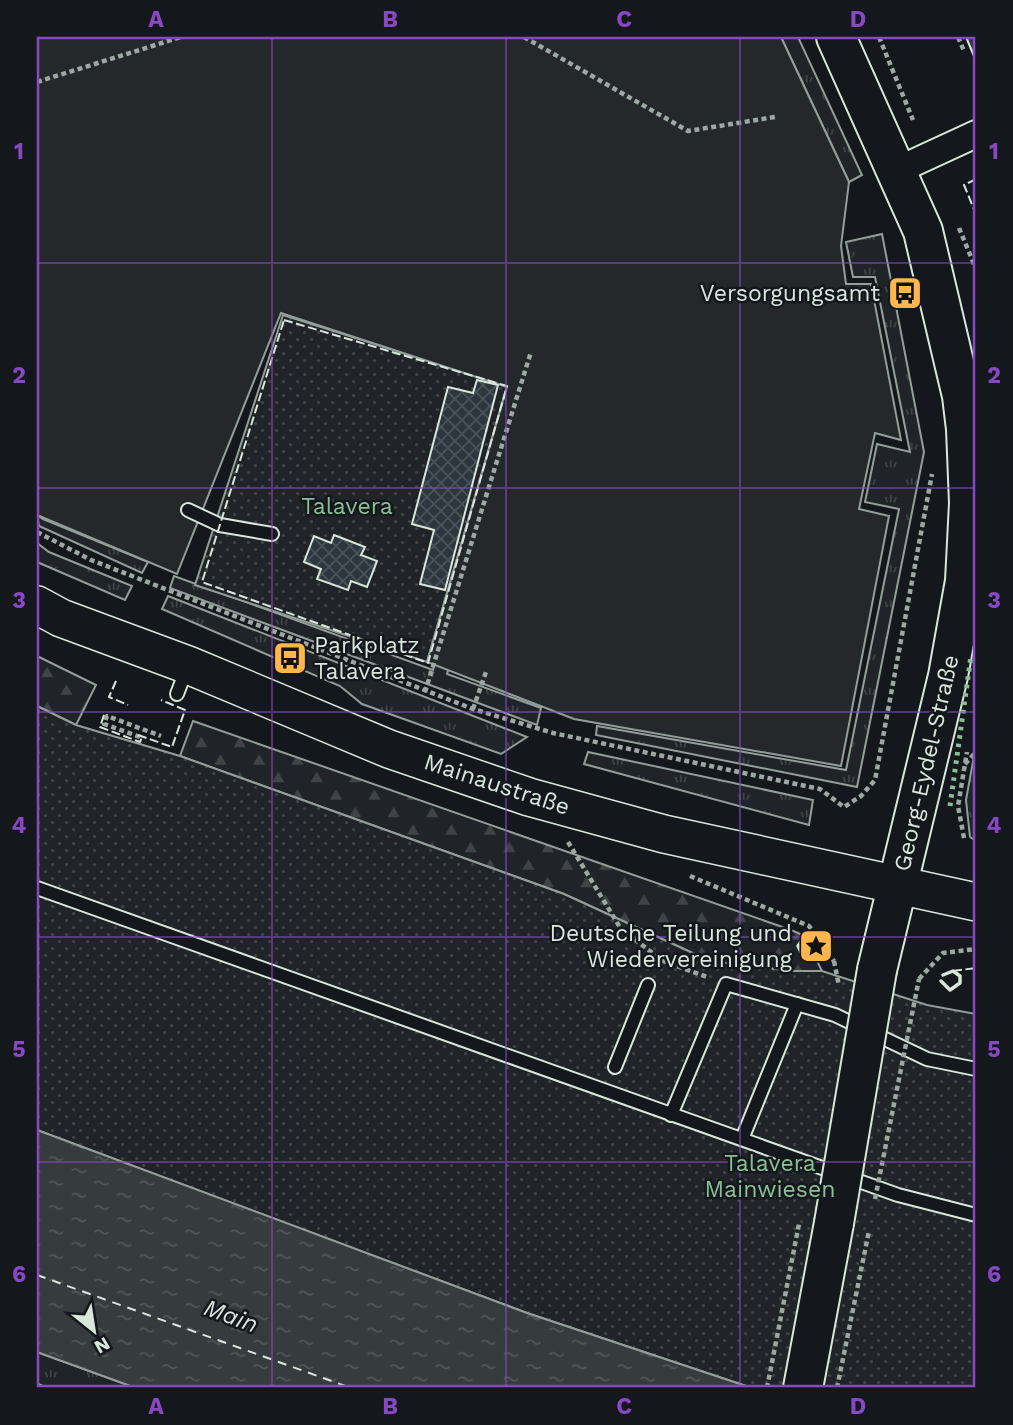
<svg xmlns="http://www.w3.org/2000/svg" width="1013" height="1425" viewBox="0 0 1013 1425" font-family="'Work Sans',sans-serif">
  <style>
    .grass { fill: url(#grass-tufts); stroke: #939e99; stroke-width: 2 }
    .forest { fill: url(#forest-firs); stroke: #939e99; stroke-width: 2 }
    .park { fill: url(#park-dots); stroke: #939e99; stroke-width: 2 }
    .parking { fill: #24282b; stroke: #939e99; stroke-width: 2 }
    .water { fill: url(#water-ripples); stroke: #939e99; stroke-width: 2 }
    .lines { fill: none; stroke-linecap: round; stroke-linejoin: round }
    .ferry { stroke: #d8e6dc; stroke-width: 2; stroke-dasharray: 9 7; stroke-linecap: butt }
    .building { fill: url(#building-cross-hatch); stroke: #d8e6dc; stroke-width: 2 }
    .lane-casing { stroke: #d8e6dc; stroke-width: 16 }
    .street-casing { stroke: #d8e6dc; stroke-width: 30 }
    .secondary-casing { stroke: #d8e6dc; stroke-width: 40 }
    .primary-casing { stroke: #d8e6dc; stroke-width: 42 }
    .path { stroke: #9da8a2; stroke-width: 4.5; stroke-dasharray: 5 3.5; stroke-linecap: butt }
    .lane { stroke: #14181c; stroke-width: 12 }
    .street { stroke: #14181c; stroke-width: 26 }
    .secondary { stroke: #14181c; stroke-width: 37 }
    .primary { stroke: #14181c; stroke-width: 38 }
    .primary-bridge-casing { stroke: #d8e6dc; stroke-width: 42; stroke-linecap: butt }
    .path-bridge { stroke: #9da8a2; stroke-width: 4.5; stroke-dasharray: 5 3.5; stroke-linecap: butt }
    .primary-bridge { stroke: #14181c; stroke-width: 38 }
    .hedge { stroke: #8ac095; stroke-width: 5; stroke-dasharray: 3.5 5; stroke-linecap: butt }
    .fence { stroke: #d8e6dc; stroke-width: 2; stroke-dasharray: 9 3.5; stroke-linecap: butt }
    .wall { stroke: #d8e6dc; stroke-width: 3.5 }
    .grid { fill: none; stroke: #8948c3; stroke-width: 2; stroke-opacity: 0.55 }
    .labels { text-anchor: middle; stroke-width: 5; stroke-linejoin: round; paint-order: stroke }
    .poi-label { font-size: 23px; fill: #d8e6dc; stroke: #14181c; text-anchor: end }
    .park-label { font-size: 23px; fill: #8ac095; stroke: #14181c }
    .street-label { font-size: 23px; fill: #d8e6dc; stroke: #14181c }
    .water-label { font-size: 24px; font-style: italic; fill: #d8e6dc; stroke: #14181c }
    .neatline { fill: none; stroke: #8948c3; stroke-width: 2.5 }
    .grid-label { font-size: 23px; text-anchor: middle; font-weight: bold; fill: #8948c3 }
  </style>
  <defs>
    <pattern id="grass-tufts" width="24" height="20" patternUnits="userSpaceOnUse" patternTransform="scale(1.75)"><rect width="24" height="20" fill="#202428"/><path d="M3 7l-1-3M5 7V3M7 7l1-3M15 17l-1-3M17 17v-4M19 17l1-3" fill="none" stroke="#404447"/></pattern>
    <pattern id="forest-firs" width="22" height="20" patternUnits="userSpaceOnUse" patternTransform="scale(1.75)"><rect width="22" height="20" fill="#202428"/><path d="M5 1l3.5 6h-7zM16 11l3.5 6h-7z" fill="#404447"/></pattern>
    <pattern id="park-dots" width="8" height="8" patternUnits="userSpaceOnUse" patternTransform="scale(1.75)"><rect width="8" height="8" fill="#202428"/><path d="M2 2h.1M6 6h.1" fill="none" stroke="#404447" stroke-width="1.8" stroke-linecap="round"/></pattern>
    <pattern id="water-ripples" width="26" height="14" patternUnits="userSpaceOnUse" patternTransform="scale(1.75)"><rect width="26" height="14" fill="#363b3e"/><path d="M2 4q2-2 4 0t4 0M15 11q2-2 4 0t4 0" fill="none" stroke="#525759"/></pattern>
    <pattern id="building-cross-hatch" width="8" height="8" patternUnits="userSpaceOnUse" patternTransform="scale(1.75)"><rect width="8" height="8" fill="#2c363c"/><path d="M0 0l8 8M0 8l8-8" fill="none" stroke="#4a5358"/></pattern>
  </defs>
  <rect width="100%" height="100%" fill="#14181c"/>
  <g class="grass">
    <path d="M781,37h17l64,138 -13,7z"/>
    <path d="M882,234l42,218 -67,335 -261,-52 1,-9 249,44 53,-261 -34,-7 12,-58 33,8 -35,-175h-22l-7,-35z"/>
    <path d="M521,401l14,4 -88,269 94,34 -4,17 -367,-137 4,-12 259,94z"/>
    <path d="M37,515l6,4 105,43 -6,11 -103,-47z"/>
    <path d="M37,543l12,9 83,34 -7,14 -88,-38z"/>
    <path d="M168,596l359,141 -26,17 -139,-50 -22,-18 -178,-77z"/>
    <path d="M976,745v96l-6,-4 -4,-37z"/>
    <path d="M588,752l225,48 -4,25 -225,-61z"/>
    <path d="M37,1352l99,36h-99z"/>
  </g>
  <g class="forest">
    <path d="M37,656l59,29 -20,40 -39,-19z"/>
    <path d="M193,721l598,209 14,6 -7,10 3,6 12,1 9,18h-30l-82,-10 -146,-67 -384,-138z"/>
  </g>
  <g class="park">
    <path d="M283,315l224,71 -80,276 -232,-77z"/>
    <path d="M37,706l39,19 104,31 384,138 146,67 82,10h30l105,34 49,9v374h-224l-225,-75 -490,-183z"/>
  </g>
  <path class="parking" d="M37,37h744l68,145 -8,64 5,38h25l30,156 -26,-7 -16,76 30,7 -48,250 -267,-47 -147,-57 80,-275 -226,-74 -104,261 -140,-59z"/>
  <path class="water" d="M37,1130l490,183 225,75h-616l-99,-36z"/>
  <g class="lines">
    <path class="ferry" d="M37,1275l314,113"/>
  </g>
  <g class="building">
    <path d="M966,37h10v24z"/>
    <path d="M477,380l21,5 -53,205 -25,-6 14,-54 -22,-6 36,-137 25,6z"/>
    <path d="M334,535l31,12 -4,8 16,6 -10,26 -16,-6 -3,9 -31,-11 4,-10 -17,-7 10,-26 17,7z"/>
  </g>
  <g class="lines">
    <g class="lane-casing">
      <g id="lane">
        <path d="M188,510l32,15 52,9"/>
        <path d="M177,694l10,-26"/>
        <path d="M37,888l861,307 78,20"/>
        <path d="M615,1067l33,-82"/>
        <path d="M671,1115l55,-131 109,31 92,44 49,10"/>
        <path d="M742,1139l55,-135"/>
      </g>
    </g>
    <g class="street-casing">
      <path id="street" d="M898,170l78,-36"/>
    </g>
    <g class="secondary-casing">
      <path id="secondary" d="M37,605l24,13 127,47 201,84 140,48 135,37 312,68"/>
    </g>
    <g class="primary-casing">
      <g id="primary">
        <path d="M836,37l87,194 39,165 4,33 3,74 -4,78 -17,95 -71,294"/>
        <path d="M803,1388l31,-165"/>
      </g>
    </g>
    <g class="path">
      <path d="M524,37l164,94 87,-14"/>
      <path d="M879,37l34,83"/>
      <path d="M958,37l6,14"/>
      <path d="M37,82l144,-45"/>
      <path d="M959,228l17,41"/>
      <path d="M37,532l54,28 382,149 80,24 267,56 24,18 17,-11 14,-16 57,-306"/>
      <path d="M425,692l106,-340"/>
      <path d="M473,709l14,-40"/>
      <path d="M140,737l-36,-13 3,-8 54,20"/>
      <path d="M965,764l11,-12"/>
      <path d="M964,838l-6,-32 9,-54"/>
      <path d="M568,842l53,87 42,32 44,16"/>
      <path d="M690,876l119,50 25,35"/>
      <path d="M919,979l24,-26 33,-4"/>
      <path d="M37,1385l9,3"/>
    </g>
    <use href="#lane" class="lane"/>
    <use href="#street" class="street"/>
    <use href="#secondary" class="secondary"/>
    <use href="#primary" class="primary"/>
    <g class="primary-bridge-casing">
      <path id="primary-bridge" d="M834,1223l43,-253"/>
    </g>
    <g class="path-bridge">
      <path d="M834,961l5,25"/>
      <path d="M875,1199l44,-220"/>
      <path d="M767,1388l32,-164"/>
      <path d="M837,1388l32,-157"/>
    </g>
    <use href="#primary-bridge" class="primary-bridge"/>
    <path class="hedge" d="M950,806l21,-150"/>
    <g class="fence">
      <path d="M976,179l-12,6 12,29"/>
      <path d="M284,320l223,66 -79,277 -226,-81z"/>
      <path d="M116,681l-7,16 19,8"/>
      <path d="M104,715l-4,12 40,15 2,-5"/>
      <path d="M138,735l34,12 13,-37 -24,-10"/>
      <path d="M953,971l23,-3"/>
    </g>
    <g class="wall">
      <path d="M816,941l-11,-5 -7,10 3,6 6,2 10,-7"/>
      <path d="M941,981l9,9 10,-7v-7l-7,-5 -10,4"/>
    </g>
  </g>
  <path class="grid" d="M272,37v1351M506,37v1351M740,37v1351M37,263h939M37,488h939M37,712h939M37,937h939M37,1162h939"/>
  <defs>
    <g id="bus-square" transform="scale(1.75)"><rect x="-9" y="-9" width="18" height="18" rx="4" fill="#ffb74d" stroke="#14181c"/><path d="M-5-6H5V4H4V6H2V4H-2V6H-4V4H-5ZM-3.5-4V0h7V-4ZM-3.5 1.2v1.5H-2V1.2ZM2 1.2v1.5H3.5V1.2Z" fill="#111"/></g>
    <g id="sight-square" transform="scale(1.75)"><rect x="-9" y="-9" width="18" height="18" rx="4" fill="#ffb74d" stroke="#14181c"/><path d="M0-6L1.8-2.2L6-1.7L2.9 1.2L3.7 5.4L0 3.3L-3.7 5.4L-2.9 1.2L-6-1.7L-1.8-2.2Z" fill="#111"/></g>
  </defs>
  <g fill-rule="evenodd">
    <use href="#bus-square" x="905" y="293"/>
    <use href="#bus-square" x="290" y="658"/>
    <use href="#sight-square" x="816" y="946"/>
  </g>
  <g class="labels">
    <g class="poi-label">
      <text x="880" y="301">Versorgungsamt</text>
      <text x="314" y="653" text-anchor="start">Parkplatz<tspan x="314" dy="26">Talavera</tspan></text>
      <text x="792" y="941">Deutsche Teilung und<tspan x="792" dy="26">Wiedervereinigung</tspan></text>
    </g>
    <g class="park-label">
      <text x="347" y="514">Talavera</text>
      <text x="770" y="1171">Talavera<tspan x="770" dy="26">Mainwiesen</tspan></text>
    </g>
    <g class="street-label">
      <text transform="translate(926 763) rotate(-77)" y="8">Georg-Eydel-Straße</text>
      <text transform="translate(497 784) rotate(18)" y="8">Mainaustraße</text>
    </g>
    <g class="water-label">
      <text transform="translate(231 1316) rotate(20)" y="8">Main</text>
    </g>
  </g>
  <rect width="1013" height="1425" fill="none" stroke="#14181c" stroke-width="77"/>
  <g transform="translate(94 1331) rotate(150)" stroke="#14181c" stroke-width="5" paint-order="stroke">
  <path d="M0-5L12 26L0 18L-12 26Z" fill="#d8e6dc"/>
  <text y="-10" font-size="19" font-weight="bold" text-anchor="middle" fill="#d8e6dc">N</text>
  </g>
  <rect x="38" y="38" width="936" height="1348" class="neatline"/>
  <g class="grid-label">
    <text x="156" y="27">A</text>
    <text x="390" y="27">B</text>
    <text x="624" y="27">C</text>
    <text x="858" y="27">D</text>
    <text x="19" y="159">1</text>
    <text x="994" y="159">1</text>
    <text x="19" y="383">2</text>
    <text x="994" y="383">2</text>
    <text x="19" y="608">3</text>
    <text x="994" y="608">3</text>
    <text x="19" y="833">4</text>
    <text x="994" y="833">4</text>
    <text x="19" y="1057">5</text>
    <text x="994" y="1057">5</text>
    <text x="19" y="1282">6</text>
    <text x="994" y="1282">6</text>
    <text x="156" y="1414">A</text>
    <text x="390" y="1414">B</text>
    <text x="624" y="1414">C</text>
    <text x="858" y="1414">D</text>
  </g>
</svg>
